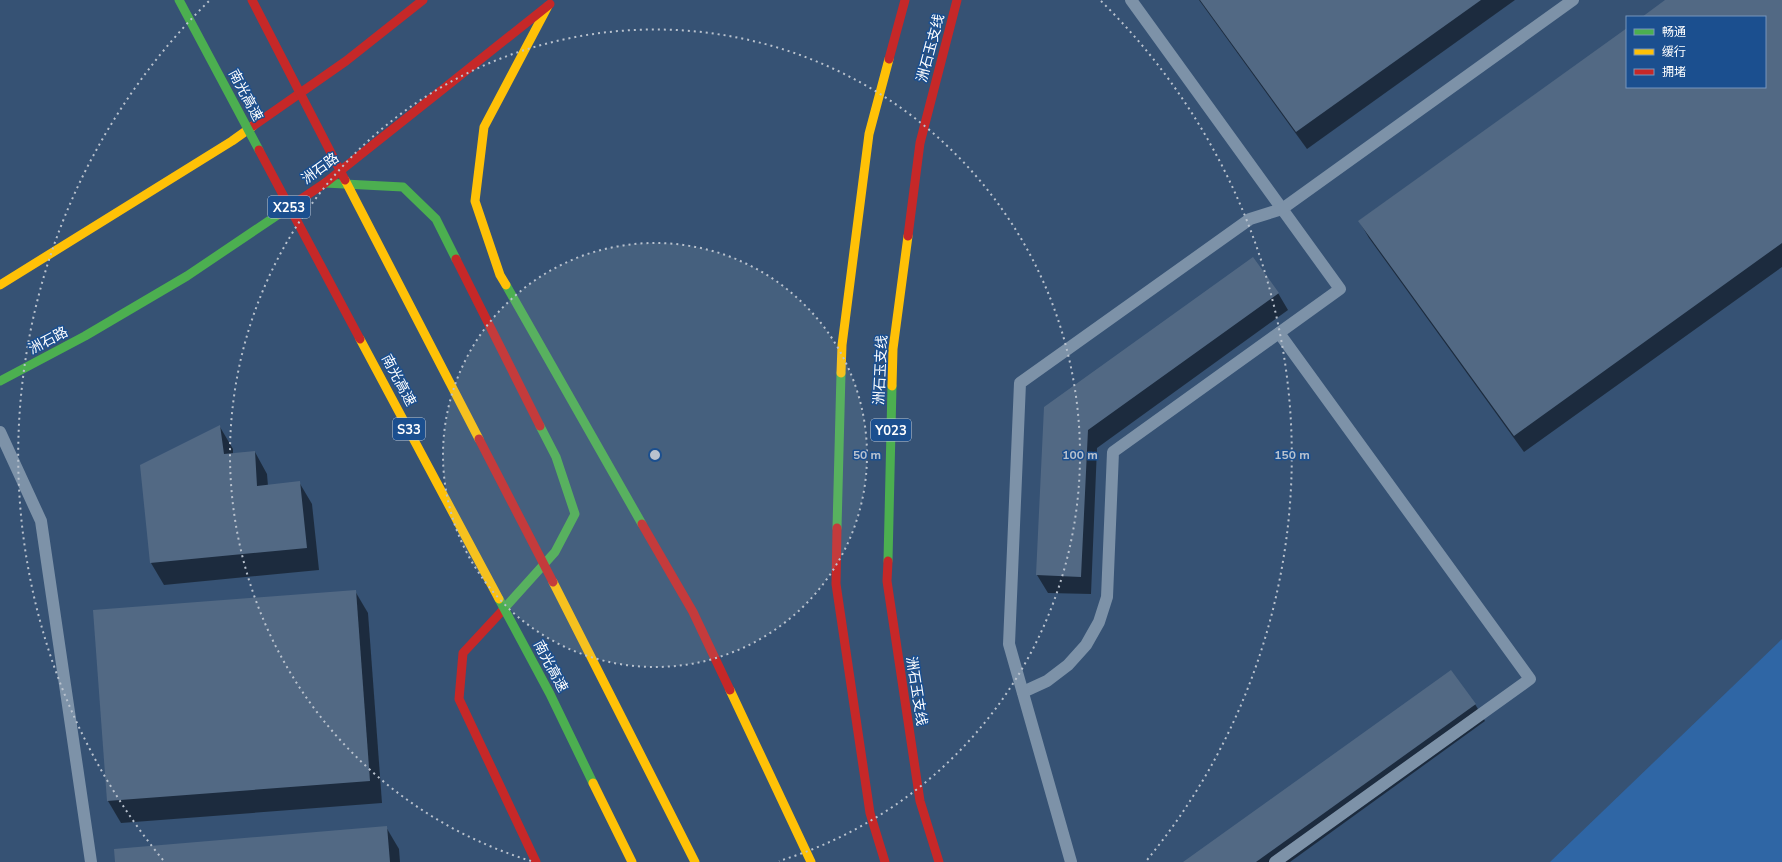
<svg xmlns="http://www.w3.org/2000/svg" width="1782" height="862" viewBox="0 0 1782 862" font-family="'Nunito Sans','Noto Sans SC',sans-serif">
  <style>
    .green { fill: #2f66a5 }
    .shadow { fill: #0007 }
    .building { fill: #526984 }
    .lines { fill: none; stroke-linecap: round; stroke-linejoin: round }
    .lane { stroke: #7d92a8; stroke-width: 12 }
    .fast { stroke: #4caf50; stroke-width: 9 }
    .slow { stroke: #ffc107; stroke-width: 9 }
    .jam { stroke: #c62828; stroke-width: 9 }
    .fast-bridge { stroke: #4caf50; stroke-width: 9 }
    .slow-bridge { stroke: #ffc107; stroke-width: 9 }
    .jam-bridge { stroke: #c62828; stroke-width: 9 }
    .ring { fill: none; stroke: #b9c2ce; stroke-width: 2; stroke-dasharray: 2 4 }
    .labels { text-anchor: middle; stroke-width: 3; stroke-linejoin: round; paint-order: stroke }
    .shield { fill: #1b4f8f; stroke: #bbcadd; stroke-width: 1 }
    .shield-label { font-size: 13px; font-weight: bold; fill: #fff }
    .street-label { font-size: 14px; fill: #fff; stroke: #1b4f8f }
    .centre { fill: #b9c2ce; stroke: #1b4f8f; stroke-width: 2 }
    .ring-label { font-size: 12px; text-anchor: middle; font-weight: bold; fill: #b9c2ce; stroke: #1b4f8f; stroke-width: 3; stroke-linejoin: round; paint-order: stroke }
  </style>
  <rect width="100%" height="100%" fill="#365274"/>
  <path class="green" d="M1782,639v223h-232z"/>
  <g class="shadow">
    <path d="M1199,0h316l-208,149z"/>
    <path d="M1667,0h115v267l-258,185 -155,-214 -10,-17 268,-192v58h138v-70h-121z"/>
    <path d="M1278,293l10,17 -191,138 -6,146 -43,-1 -11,-18 8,-167z"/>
    <path d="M220,427l13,22v5l22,-2 12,22 1,12 31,-4 13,22 7,66 -155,15 -13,-22z"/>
    <path d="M355,591l13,22 14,190 -261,20 -13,-22 -14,-190z"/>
    <path d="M1475,704l10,17 -195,141h-105z"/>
    <path d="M386,827l13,22 1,13h-284z"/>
  </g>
  <g class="building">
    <path d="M1200,0h281l-185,132z"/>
    <path d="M1665,0h117v243l-268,193 -156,-215 269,-193v59h138v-70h-123z"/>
    <path d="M1253,257l26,36 -191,137 -7,147 -45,-2 8,-168z"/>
    <path d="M220,425l4,29 31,-3 2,35 43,-5 7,67 -157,15 -10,-98z"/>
    <path d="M356,590l14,191 -263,20 -14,-191z"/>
    <path d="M1451,670l25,34 -220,158h-73z"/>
    <path d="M387,826l3,36h-275l-1,-13z"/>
  </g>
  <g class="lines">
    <g class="lane">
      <path d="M0,432l41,89 50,341"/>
      <path d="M1023,692l24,-11 21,-16 18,-20 13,-23 8,-25 6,-145 227,-163 -209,-289"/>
      <path d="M1071,862l-62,-218 11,-261 230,-164 32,-10 291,-209"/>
      <path d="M1275,862l255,-183 -251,-346"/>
    </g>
    <g class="fast">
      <path d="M325,183l78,4 33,32 20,40"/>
      <path d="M506,285l136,239"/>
      <path d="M0,381l85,-45 102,-60 92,-62"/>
      <path d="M837,528l4,-155"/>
      <path d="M888,561l4,-175"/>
      <path d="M502,611l53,-59 20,-38 -19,-57 -16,-31"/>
    </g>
    <g class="slow">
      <path d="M0,285l232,-144 21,-15"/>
      <path d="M506,285l-6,-10 -25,-74 9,-74 64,-121"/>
      <path d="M841,373l1,-28 27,-211 20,-75"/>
      <path d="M892,386l1,-37 15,-113"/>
      <path d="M730,690l81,172"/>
    </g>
    <g class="jam">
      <path d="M889,59l16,-59"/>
      <path d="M253,126l93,-65 77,-61"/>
      <path d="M279,214l46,-31 225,-179"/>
      <path d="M908,236l12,-93 37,-143"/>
      <path d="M456,259l84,167"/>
      <path d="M642,524l51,88 37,78"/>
      <path d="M837,528l-1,56 34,229 15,49"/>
      <path d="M888,561l-1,20 33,220 19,61"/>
      <path d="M502,611l-39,42 -4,46 77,163"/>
    </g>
    <g class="fast-bridge">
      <path d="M179,0l80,150"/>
      <path d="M499,599l51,95 43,89"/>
    </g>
    <g class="slow-bridge">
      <path d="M345,180l134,259"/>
      <path d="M360,339l139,260"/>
      <path d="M553,582l142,280"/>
      <path d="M593,783l39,79"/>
    </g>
    <g class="jam-bridge">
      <path d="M252,0l93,180"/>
      <path d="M259,150l101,189"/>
      <path d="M479,439l74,143"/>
    </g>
  </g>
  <circle cx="655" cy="455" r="212" fill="#b9c2ce" fill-opacity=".12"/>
  <g class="ring">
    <circle cx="655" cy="455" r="212"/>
    <path d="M531 861A425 425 0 1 1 779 861"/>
    <path d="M163 860A637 637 0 0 1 209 1M1101 1A637 637 0 0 1 1147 860"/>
  </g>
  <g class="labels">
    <g class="shield">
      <rect x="268" y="196" width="42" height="22" rx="3"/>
      <rect x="393" y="418" width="32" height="22" rx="3"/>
      <rect x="871" y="419" width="40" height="22" rx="3"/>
    </g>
    <g class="shield-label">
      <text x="289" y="212">X253</text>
      <text x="409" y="434">S33</text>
      <text x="891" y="435">Y023</text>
    </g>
    <g class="street-label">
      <text transform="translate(930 48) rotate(-75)" y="5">洲石玉支线</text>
      <text transform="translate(246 95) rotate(62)" y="5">南光高速</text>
      <text transform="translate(320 168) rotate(-36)" y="5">洲石路</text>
      <text transform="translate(48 340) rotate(-28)" y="5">洲石路</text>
      <text transform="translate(880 370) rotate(-87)" y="5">洲石玉支线</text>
      <text transform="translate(399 380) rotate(62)" y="5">南光高速</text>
      <text transform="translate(551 666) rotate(62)" y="5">南光高速</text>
      <text transform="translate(917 691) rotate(81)" y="5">洲石玉支线</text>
    </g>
  </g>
  <circle cx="655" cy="455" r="6" class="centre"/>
  <g class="ring-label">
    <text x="867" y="459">50 m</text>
    <text x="1080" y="459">100 m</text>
    <text x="1292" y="459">150 m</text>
  </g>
  <rect x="1626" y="16" width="140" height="72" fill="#1b4f8f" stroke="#7695bc"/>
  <rect x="1634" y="29" width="20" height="6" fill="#4caf50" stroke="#7695bc"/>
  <text x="1662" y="36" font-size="12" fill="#ffffff">畅通</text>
  <rect x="1634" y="49" width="20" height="6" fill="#ffc107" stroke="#7695bc"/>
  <text x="1662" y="56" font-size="12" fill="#ffffff">缓行</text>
  <rect x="1634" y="69" width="20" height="6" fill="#c62828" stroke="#7695bc"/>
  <text x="1662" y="76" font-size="12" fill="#ffffff">拥堵</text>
</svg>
